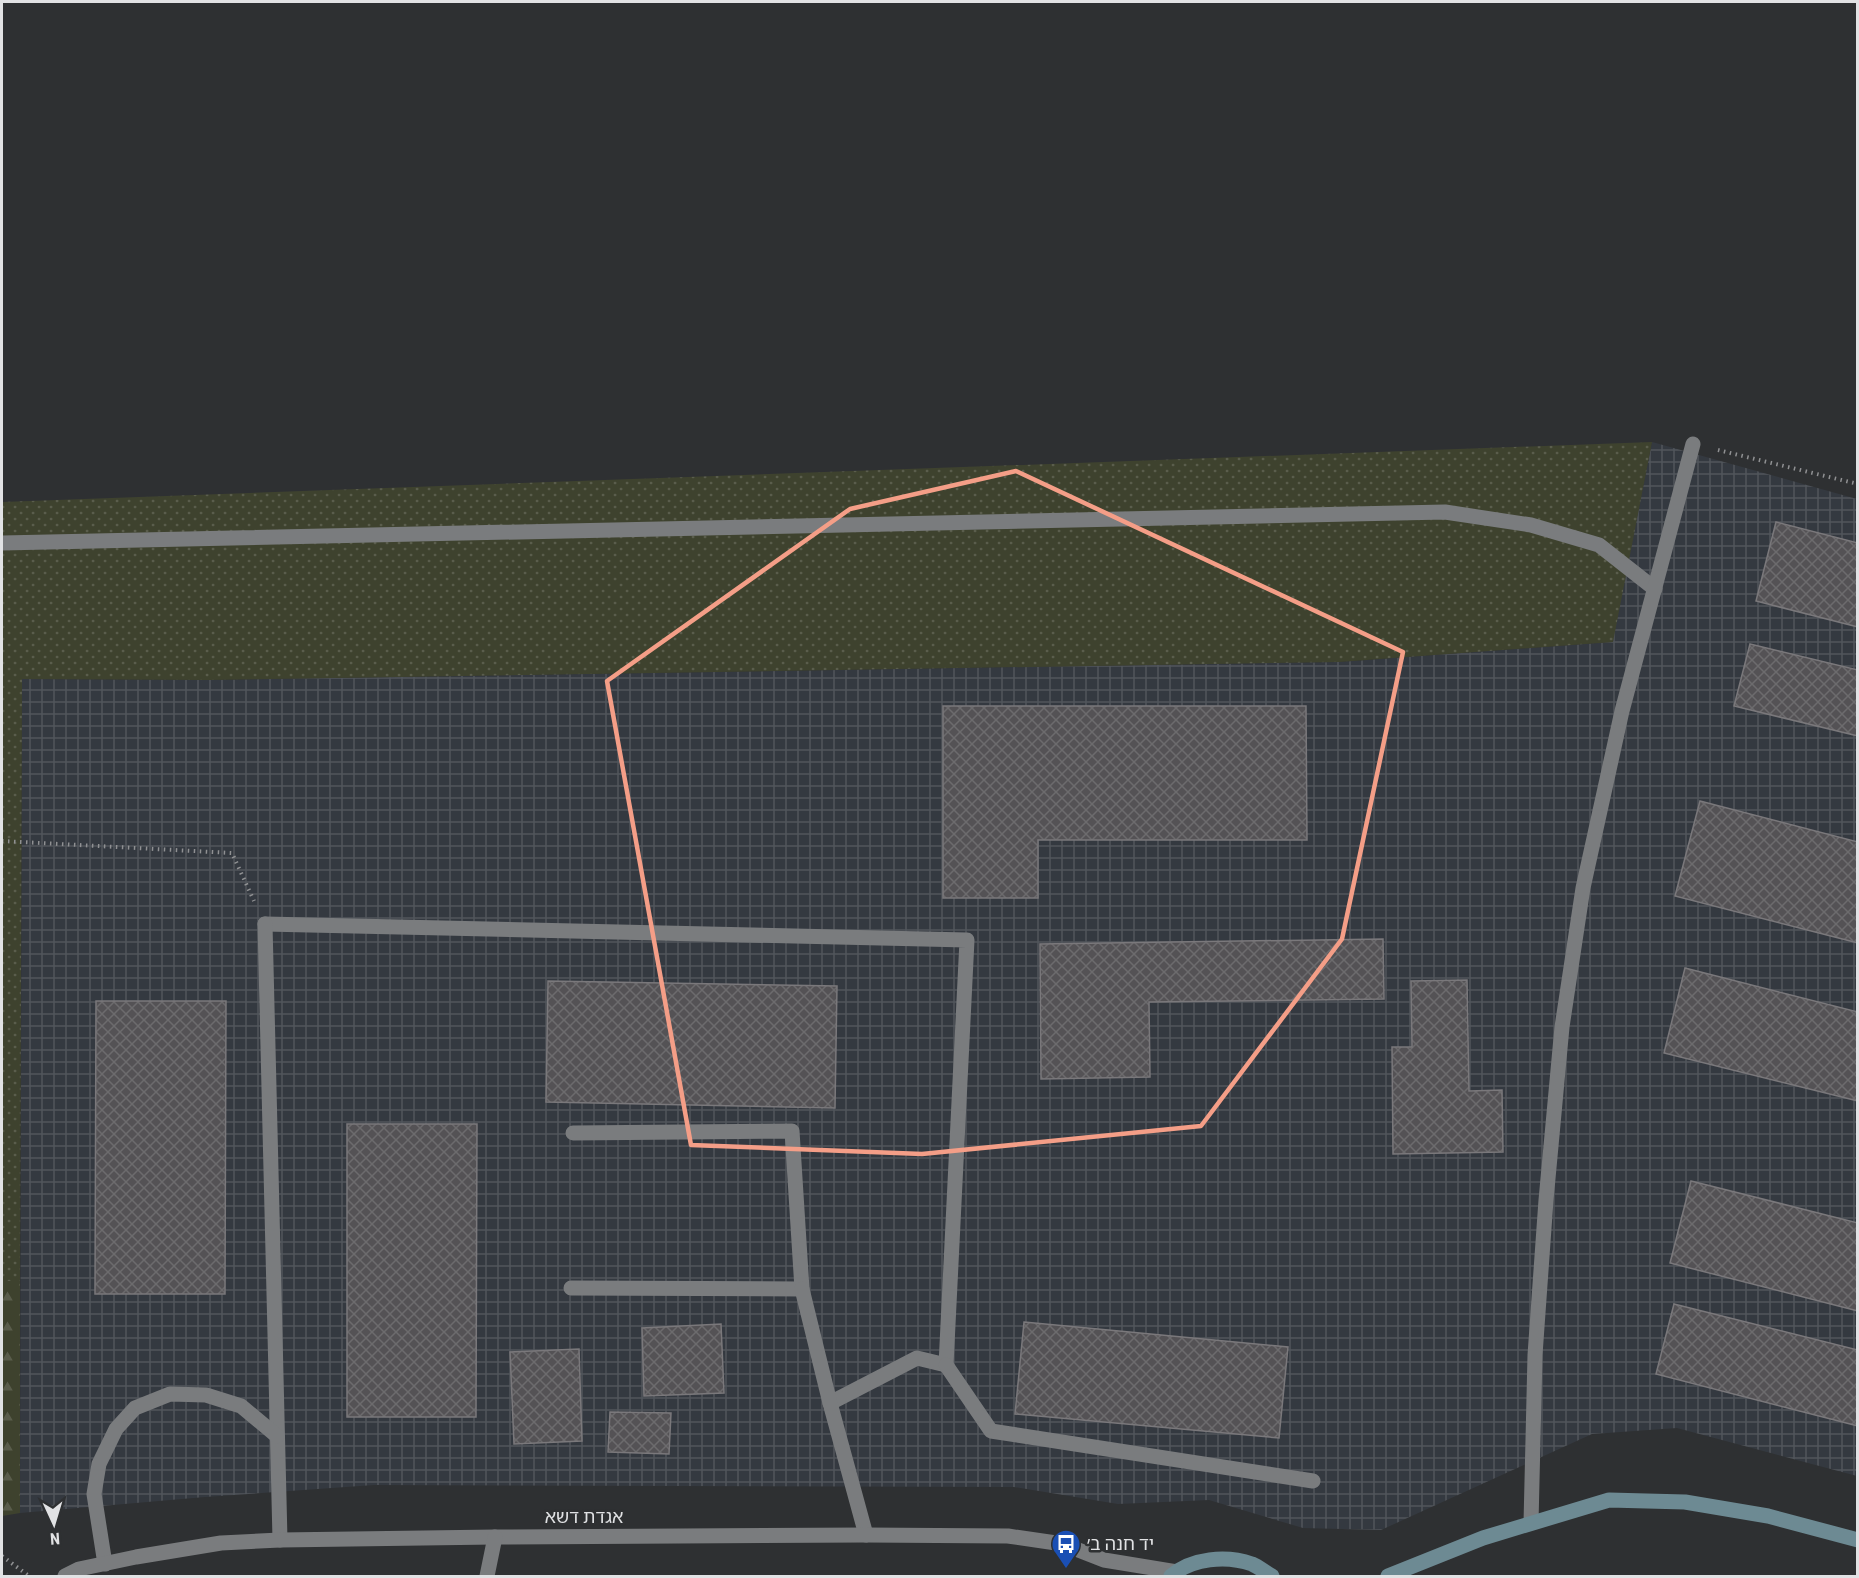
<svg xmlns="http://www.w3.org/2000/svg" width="1859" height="1578" viewBox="0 0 1859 1578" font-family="'Roboto Condensed','Noto Sans Hebrew',sans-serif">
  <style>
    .industrial { fill: url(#industrial-grid) }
    .grass { fill: url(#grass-dots) }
    .forest { fill: url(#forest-firs) }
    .building { fill: url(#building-cross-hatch); stroke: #7a787b; stroke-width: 1.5 }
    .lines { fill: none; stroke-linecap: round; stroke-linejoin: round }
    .path { stroke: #909193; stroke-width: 4; stroke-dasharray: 1.5 4.5; stroke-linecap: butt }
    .lane { stroke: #7a7c7e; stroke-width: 15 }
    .street { stroke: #7a7c7e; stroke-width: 15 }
    .secondary { stroke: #6d8a93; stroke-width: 15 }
    .marked { fill: none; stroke: #f49e87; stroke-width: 4.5; stroke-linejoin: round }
    .labels { text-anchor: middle; stroke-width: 5; stroke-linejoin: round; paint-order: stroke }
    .street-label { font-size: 18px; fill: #e1e2e4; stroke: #2e3032 }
    .poi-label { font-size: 18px; fill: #e1e2e4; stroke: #2e3032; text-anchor: start }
  </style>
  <defs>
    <pattern id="industrial-grid" width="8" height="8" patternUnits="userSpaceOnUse" patternTransform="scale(1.5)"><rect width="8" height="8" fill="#343940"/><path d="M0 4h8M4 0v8" fill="none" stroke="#51555b"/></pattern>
    <pattern id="grass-dots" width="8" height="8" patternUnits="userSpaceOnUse" patternTransform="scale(1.5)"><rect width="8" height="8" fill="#3e422e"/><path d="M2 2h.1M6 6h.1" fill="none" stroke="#5a5d4c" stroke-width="1.8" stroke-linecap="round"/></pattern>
    <pattern id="forest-firs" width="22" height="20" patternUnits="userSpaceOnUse" patternTransform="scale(1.5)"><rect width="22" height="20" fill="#3e422e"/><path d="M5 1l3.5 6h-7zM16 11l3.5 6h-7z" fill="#5a5d4c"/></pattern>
    <pattern id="building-cross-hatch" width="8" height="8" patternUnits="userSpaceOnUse" patternTransform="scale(1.5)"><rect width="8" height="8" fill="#545255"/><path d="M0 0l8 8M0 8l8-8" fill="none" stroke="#6c6b6d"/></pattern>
  </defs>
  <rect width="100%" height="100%" fill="#2e3032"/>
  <path class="industrial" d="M1652,442l205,57v977l-180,-48 -85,6 -211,96 -78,-2 -94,-28 -91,4 -104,-17 -640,-2 -169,12 -185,16 2,-834 186,1 1131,-18 273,-20z"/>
  <path class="grass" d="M1652,442l-39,200 -274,20 -1131,18 -186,-1 -2,602h-18v-779z"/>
  <path class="forest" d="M2,1281h18v232l-18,3z"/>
  <g class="building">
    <path d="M1776,522l82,21v84l-102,-26z"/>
    <path d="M1750,644l108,26v66l-124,-30z"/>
    <path d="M943,706h363l1,134h-269v58h-95z"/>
    <path d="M1700,801l158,41v101l-183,-47z"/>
    <path d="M1383,939l1,60 -235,3 1,75 -109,2 -1,-135z"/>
    <path d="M1685,968l173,44v89l-194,-48z"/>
    <path d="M1467,980l2,111 33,-1 1,62 -110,2 -1,-107h20l-1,-66z"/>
    <path d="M548,981l289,5 -2,122 -289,-6z"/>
    <path d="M96,1001h130l-1,293h-130z"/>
    <path d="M347,1124h130l-1,293h-129z"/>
    <path d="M1691,1181l167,42v88l-188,-48z"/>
    <path d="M1674,1304l184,46v76l-202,-52z"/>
    <path d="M1024,1322l264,25 -9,91 -264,-24z"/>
    <path d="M721,1324l3,69 -80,3 -2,-68z"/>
    <path d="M579,1349l3,92 -68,3 -4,-92z"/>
    <path d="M610,1412l61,1 -2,41 -61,-2z"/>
  </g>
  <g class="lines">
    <g class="path">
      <path d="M1718,450l140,34"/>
      <path d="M2,841l230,12 22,48"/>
      <path d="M2,1556l27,20"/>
    </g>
    <g class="lane">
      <path d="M265,924l702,16 -21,425 -29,-7 -87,45"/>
      <path d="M571,1288l231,1 -10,-158 -219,2"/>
      <path d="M946,1365l45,66 322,50"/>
    </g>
    <g class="street">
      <path d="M2,543l1443,-31 86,13 68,20 56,44"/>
      <path d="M265,924l15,616"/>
      <path d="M802,1289l28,114 36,132"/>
      <path d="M1531,1523l4,-168 11,-155 16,-173 21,-139 39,-177 71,-267"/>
      <path d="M105,1564l-11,-70 5,-30 17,-35 19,-21 35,-14 36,1 35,11 36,30"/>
      <path d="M65,1576l14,-7 57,-12 85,-14 59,-3 215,-3 371,-2 142,1 55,8 41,16 73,12"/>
      <path d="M487,1576l8,-39"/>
    </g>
    <g class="secondary">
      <path d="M1171,1576c21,-18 55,-21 81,-12 7,3 14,9 20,12"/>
      <path d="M1388,1576l95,-38 126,-38 76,2 83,14 90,24"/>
    </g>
  </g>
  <path class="marked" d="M1016,471l387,181 -61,287 -141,187 -279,28 -231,-9 -84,-464 243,-172z"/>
  <defs>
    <g id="bus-pin" transform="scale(1.5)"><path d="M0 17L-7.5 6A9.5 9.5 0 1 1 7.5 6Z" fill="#1a4fb4" stroke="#2e3032"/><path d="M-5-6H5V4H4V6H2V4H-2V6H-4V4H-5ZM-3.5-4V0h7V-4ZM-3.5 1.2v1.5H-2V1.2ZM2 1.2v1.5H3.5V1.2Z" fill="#fff"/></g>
  </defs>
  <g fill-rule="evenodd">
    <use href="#bus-pin" x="1066" y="1544"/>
  </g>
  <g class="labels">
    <g class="street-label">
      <text x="584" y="1523">אגדת דשא</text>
    </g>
    <g class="poi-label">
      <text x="1087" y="1550">יד חנה ב׳</text>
    </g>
  </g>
  <rect width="1859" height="1578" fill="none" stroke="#e1e2e4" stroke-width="6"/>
  <g transform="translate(54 1524) rotate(176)" stroke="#2e3032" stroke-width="4.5" paint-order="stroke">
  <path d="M0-4.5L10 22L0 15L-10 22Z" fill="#e1e2e4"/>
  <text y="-9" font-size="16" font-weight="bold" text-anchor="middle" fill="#e1e2e4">N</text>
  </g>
</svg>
